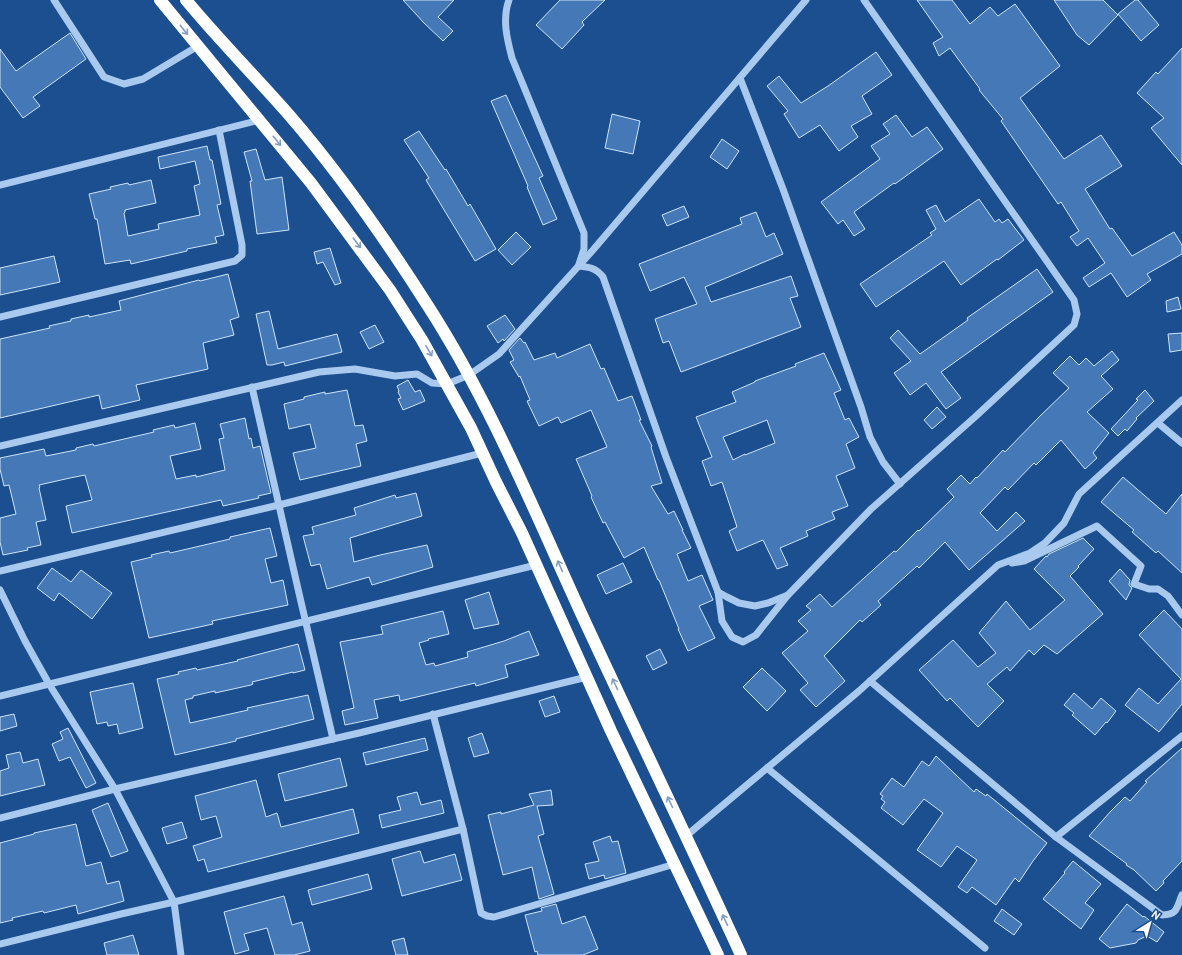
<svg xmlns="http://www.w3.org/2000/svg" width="1182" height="955" viewBox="0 0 1182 955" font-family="Overpass,sans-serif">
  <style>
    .building { fill: #4478b7; stroke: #cfe3fa; fill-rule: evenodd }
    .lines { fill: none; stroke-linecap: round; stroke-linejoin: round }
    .minor { stroke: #a9c9ee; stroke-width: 7 }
    .highway { stroke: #fff; stroke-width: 12 }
    .oneway { stroke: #829ec1 }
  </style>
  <rect width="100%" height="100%" fill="#1b4f8f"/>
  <g class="building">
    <path d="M403,0h51l-16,17 15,14 -10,10 -19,-18z"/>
    <path d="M560,0h45l-23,22 2,3 -22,24 -26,-24z"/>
    <path d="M917,0h35l18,24 20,-17 8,9 17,-12 45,62 -40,32 44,61 37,-24 21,31 -37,23 25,40 2,-1 20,28 42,-24 8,13v9l-35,20 4,6 -24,17 -16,-24 -22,14 -6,-9 22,-15 -17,-25 -11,8 -7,-9 9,-6 -18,-29 -3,2 -57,-83 2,-2 -24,-29 1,-1 -30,-41 -11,8 -6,-13 10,-6z"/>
    <path d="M1054,0h49l15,15 -29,30 -12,-10z"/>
    <path d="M1135,0h3l21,25 -18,16 -23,-27z"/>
    <path d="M70,33l16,26 -53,38 7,9 -17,12 -23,-31v-38l16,22z"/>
    <path d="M1182,48v117l-31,-37 13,-10 -27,-25 19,-21 2,2z"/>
    <path d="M876,52l16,23 -30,21 10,18 -21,12 7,11 -19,14 -19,-26 -21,13 -15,-24 4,-3 -21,-25 12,-10 22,27 27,-17z"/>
    <path d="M506,95l37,81 -4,2 18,41 -14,6 -16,-38 1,-1 -37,-85z"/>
    <path d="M612,114l28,7 -7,33 -28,-6z"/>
    <path d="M896,115l16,22 15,-10 16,22 -48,35 -1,-1 -40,29 11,17 -11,7 -11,-16 -5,4 -17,-22 59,-43 -9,-13 19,-12 -7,-10z"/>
    <path d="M419,131l26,39 1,-1 22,37 2,-2 26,45 -21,12 -49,-81 3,-2 -25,-38z"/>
    <path d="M722,139l17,12 -12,18 -17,-12z"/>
    <path d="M207,146l3,14h2l9,44 -4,1 7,30 -9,2 2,6 -30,6v2l-56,13 -1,-4 -25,4 -8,-45h-2l-6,-25 22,-5 -1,-2 18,-4 1,2 22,-5 5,23 -31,7v2l-1,1 4,23 31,-7 -1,-5 42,-9 -6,-29 6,-2 -5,-23 -35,8 -2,-12z"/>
    <path d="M256,149l9,31 17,-3 7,53 -32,4 -7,-53h2l-8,-29z"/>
    <path d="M979,199l16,23 4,-3 3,4 6,-4 16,21 -26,20 -1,-1 -36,26 -17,-24 -68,46 -16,-23 72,-49 -2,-2 6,-4 -10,-19 10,-5 9,17z"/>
    <path d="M684,206l5,11 -22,9 -5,-11z"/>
    <path d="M756,212l10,25 8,-4 9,21 -78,33 6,15 80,-26 7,20 -8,2 11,29 -120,45 -12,-31 -6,2 -8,-24 42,-15 -13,-27 -34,14 -11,-27 103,-40 -2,-6z"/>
    <path d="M516,232l15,15 -19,18 -14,-15z"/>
    <path d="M330,248l11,35 -6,2 -12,-23 -6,2 -3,-12z"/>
    <path d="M54,256l6,26 -60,13v-27z"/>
    <path d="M1037,269l16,23 -112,80 20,26 -15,11 -20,-26 -16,12 -16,-22 17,-12 -21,-23 8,-8 22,24 48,-34 -1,-2z"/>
    <path d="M228,274l11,43 -9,3 4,15 -31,8 5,26 -72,16 4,15 -38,9 -3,-14 -99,23v-79l50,-11 -1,-2 22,-5v-2l18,-4v2l32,-7 -2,-9 80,-21 1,1z"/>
    <path d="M1178,297l3,12 -14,3 -1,-11z"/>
    <path d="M269,311l9,38 59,-15 5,18 -57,14 -1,-4 -12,3h-5l-11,-51z"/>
    <path d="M505,315l10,14 -11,12 -1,-2 -5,4 -11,-17z"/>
    <path d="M375,325l9,17 -15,7 -9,-17z"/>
    <path d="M1182,333v17l-12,2 -2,-18z"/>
    <path d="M520,338l4,5 1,-1 9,18 21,-7 2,5 33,-14 11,25 3,-1 14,33 14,-5 9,24h-2l13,26 -1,1 11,36 -11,3 17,28 6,-3 9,19h-1l9,18 -14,6 11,27 14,-6 11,25 -14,6 16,32 -27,13 -10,-22h1l-20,-49h-1l-14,-33 -20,11 -19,-36 -2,1 -12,-26 1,-1 -16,-37 31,-12 -16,-37 -30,13 -3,-6 -19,9 -12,-25 3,-1 -10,-24 -1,1 -9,-15 4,-2 -5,-10z"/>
    <path d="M1112,351l7,9 -18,16 12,13 -26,23 22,21 -16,20 4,5 -12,11 -24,-29 -25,25 -2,-2 -26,27 -3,-3 -25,26 17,18 19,-19 9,9 -56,49 -24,-28 -26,26 -2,-2 -39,35 3,4 -19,17 -2,-2 -36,36 21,25 -29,26 -16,-17 8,-7 -26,-30 26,-22 -10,-10 13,-11 -5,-4 14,-12 12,13 62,-56 2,1 22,-22 1,1 35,-34 -7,-8 14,-14 9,9 6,-7 1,1 26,-28 2,2 35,-36 29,-28 -16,-15 17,-17 9,9 7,-7 8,8z"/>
    <path d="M824,353l17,37 -7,3 11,27 4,-2 10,19 -13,7 9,24 -19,8 12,30 -16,6 3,7 -29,12 2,5 -28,12 8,17 -11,4 -14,-29 -26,11 -8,-20 8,-4 -15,-45 -11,4 -9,-25 10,-4 -16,-40 40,-15 -4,-10 23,-10v-1l41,-15 -1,-2zM767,420l8,23 -30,12v-1l-12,6 -10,-23z"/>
    <path d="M408,380l7,12 5,-2 5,11 -22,9 -5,-11 3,-1 -3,-6 1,-1 -2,-5z"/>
    <path d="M347,390l8,36 8,-1 4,16 -11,3 5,22 -61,14 -7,-27 23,-5 -6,-24 -21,5 -5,-25 20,-5v-2l21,-5v2z"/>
    <path d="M1145,390l9,11 -18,17 1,1 -10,12 -2,-2 -7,7 -7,-7 27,-29 -2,-1z"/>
    <path d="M937,407l9,10 -14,12 -8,-9z"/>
    <path d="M245,418l4,21 2,-1 2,10 7,-2 11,47 -13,3 1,2 -36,8 -2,-6 -149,33 -6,-27 26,-6 -7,-25 -15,3 -31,7 1,2 -1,1 7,32 -10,2 5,23 -14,3 1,2 -25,5 -3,-13v-24l16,-4 -7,-29 -5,1 -4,-17v-11l44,-9 2,7 30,-6v-2l17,-4 1,2 60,-14 -1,-2 21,-5 1,3 20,-5 6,26 -31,7 6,23 20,-4v2l29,-7 -6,-31 5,-1 -4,-14z"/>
    <path d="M1123,477l43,37 16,-20v79l-24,-22 -2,2 -24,-21 2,-2 -33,-28z"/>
    <path d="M416,493l6,23 -72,22 4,24 26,-7 47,-10 6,22 -61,18 -3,-8 -42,12 -7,-25 -9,2 -8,-30 11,-2 -2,-7 44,-12 -2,-7 41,-13 1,3z"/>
    <path d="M270,528l7,28 -12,3 6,24 12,-3 5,25 -76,16 1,3 -64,14 -18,-76 21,-5 -1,-2 18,-4 1,2 60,-14v-2z"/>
    <path d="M1083,538l11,11 -16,17 1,1 -9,9 33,38 -46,40 -13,-9 -10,10 -5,-5 -19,21 -3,-4 -20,17 17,17 -26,26 -28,-29 -3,3 -28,-31 34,-30 25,27 18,-14 -17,-20 27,-32 24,29 35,-30 -31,-31 12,-13 1,1 2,-3z"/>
    <path d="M623,563l9,19 -26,12 -9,-19z"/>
    <path d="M52,568l19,14 10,-12 31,23 -20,26 -33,-26 -5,8 -17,-13z"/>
    <path d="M1120,569l10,11 -1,5 3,3 -6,12 -17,-19z"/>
    <path d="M489,592l10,32 -25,5 -9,-29z"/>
    <path d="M1164,610l18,19v75l-23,28 -34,-27 14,-17 19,16 23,-25 -42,-44z"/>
    <path d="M443,611l6,23 -21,5 1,1 -10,3 7,22 8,-2 1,3 33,-9 -1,-5 37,-11 25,-10 10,24 -34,10 3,12 -32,9 -1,-3 -75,18 -1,-6 -25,5 4,18 -33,7 -3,-14 12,-3 -14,-66 43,-8 -2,-8z"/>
    <path d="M298,644l7,26 -12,3v-1l-41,10 1,2 -2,1 -36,8v-2l-22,5v2l-8,2 5,23 58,-13 -1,-2 61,-13 6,24 -78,20v2l-61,14 -18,-76 22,-5 -1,-2 18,-4 1,2 41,-9 -1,-1z"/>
    <path d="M660,649l7,14 -14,7 -7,-14z"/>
    <path d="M762,668l24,23 -19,20 -24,-24z"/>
    <path d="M133,683l10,45 -24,6 -2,-10 -9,2 -1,-4 -10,2 -7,-32z"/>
    <path d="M1074,693l18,16 9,-11 15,13 -9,12 -1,-1 -11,13 -23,-20 2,-2 -10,-8z"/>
    <path d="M554,696l6,16 -15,5 -6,-16z"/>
    <path d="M14,714l3,12 -17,5v-14z"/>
    <path d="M68,728l28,55 -10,5 -16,-31 -11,4 -7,-17 11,-5 -3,-7z"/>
    <path d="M482,733l7,20 -15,4 -6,-19z"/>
    <path d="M425,738l3,12 -62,15 -3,-12z"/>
    <path d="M1182,748v113l-19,20 1,2 -8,8 -22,-21 -8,-5 1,-1 -38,-28 21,-24 15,-15 5,4 17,-19 -2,-1z"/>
    <path d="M20,752l3,11 15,-4 7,26 -45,11v-25l9,-3 -3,-13z"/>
    <path d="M936,756l38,36 2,-3 10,7 1,-2 60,49 -14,18 -14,21 -4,-4 -19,27 -24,-18 -5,6 -9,-6 19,-27 -20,-14 -16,21 -24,-17 26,-37 -19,-14 -21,26 -22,-17 4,-6 -4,-3 2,-3 -3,-2 12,-16 12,9 18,-26 7,5z"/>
    <path d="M340,758l7,28 -62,15 -7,-27z"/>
    <path d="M256,780l10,37 11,-4 4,14 72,-18 6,24 -151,39 -4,-13 -6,2 -5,-15 29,-9 -6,-21 -15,4 -6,-24z"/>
    <path d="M551,790l2,15 -16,1 7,28 -6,2 16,58 -15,5 -7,-32 -29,8 -15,-60 13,-3v2l33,-9 -5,-11z"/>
    <path d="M417,792l4,13 20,-5 3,13 -62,15 -3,-13 22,-5 -4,-13z"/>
    <path d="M108,803l20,48 -17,6 -19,-47z"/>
    <path d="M182,822l5,16 -20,6 -5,-16z"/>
    <path d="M76,824l10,42 15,-4 6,22 12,-3 5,20 -46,13 -2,-9 -32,8 -1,-2 -31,7 1,2 -13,3v-80l34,-9v-1z"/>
    <path d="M610,836l2,6 6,-1 8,32 -21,6 -1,-4 -15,4 -4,-15 14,-3 -6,-19z"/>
    <path d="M420,851l4,12 31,-9 7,26 -60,16 -10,-37z"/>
    <path d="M1073,861l28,23 -16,19 9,7 -13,19 -38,-30 22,-26 -1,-1z"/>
    <path d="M368,874l4,15 -60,16 -4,-15z"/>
    <path d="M284,896l8,29 10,-3 8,29 -16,4h-19l-8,-27 -23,6 5,16 -14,4 -11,-42z"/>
    <path d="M556,904l6,20 23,-8 13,33 -15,6h-45l-1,-4 -2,1 -10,-37 17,-4 -1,-3z"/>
    <path d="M1127,904l16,13 1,-1 20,16 -7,10 -10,-6 -9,4 -2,3 -26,5 -11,-9z"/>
    <path d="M1002,909l20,15 -8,11 -20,-14z"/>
    <path d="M133,935l6,20h-32l-3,-12z"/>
    <path d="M404,938l4,17h-12l-4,-14z"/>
  </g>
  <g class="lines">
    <g class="minor">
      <path d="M54,0l50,77 20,7 19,-5 55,-33"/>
      <path d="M509,0c-7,19 -2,39 3,58l72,175v16l-5,15"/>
      <path d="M740,78l43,111 78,218 9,30 13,25 17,22"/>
      <path d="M0,185l260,-65"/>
      <path d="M579,266c10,1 17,2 24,11l63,180 52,135 4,29 10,16 11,5 13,-7 31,-39"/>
      <path d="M0,317l235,-56 7,-6v-10l-23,-115"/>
      <path d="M252,387c27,117 53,235 81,352"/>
      <path d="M1158,423l24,20"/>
      <path d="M0,446l319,-74 36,-3 40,7 22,-2 15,9 15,1 22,-9 30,-21 94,-104 213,-250"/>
      <path d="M1012,563l12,-2 73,-35 44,40 -7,18 15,5h9l10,7 14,19"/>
      <path d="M0,571l279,-66 203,-52"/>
      <path d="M0,590l25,51 24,43 66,105 59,113 7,53"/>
      <path d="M718,592l9,5 12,6 16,3 13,-3 20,-8 83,-86 104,-92 99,-92 3,-11 -3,-14 -210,-300"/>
      <path d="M870,681l186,156 126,-101"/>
      <path d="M0,696l536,-131"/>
      <path d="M433,714l30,115 18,84 6,3 7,1 181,-53"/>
      <path d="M767,768l218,180"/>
      <path d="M0,818l115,-29 244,-56 228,-56"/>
      <path d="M686,836l173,-145 139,-126 32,-12 15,-10 19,-20 15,-29 103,-94"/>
      <path d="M1056,837l106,78c16,-1 14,-6 20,-20"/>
      <path d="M0,944l121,-30 53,-12 289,-73"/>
    </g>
    <g class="highway">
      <path d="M160,0l151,183 79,107 32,50 49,88 25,54 26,51 89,198 107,224"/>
      <path d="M186,0c33,40 70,77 104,116 51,59 96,124 138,190 65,101 109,212 159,320 51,110 104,219 154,329"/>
    </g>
  </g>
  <defs><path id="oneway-shaft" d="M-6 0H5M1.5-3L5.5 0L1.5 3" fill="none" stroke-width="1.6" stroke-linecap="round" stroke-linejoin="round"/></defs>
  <g class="oneway">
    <use href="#oneway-shaft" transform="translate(184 30) rotate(51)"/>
    <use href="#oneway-shaft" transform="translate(277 141) rotate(51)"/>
    <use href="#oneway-shaft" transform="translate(357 243) rotate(53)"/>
    <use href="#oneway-shaft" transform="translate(429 351) rotate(60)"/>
    <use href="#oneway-shaft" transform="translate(560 566) rotate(-114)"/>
    <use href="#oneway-shaft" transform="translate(615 684) rotate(-115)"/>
    <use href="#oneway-shaft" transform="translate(670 802) rotate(-115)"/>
    <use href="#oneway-shaft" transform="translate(725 920) rotate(-115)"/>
  </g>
  <g transform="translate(1150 923) rotate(37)" stroke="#1b4f8f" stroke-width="3" paint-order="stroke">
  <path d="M0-3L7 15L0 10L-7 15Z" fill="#ffffff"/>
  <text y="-6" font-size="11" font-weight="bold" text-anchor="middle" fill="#ffffff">N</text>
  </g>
</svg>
